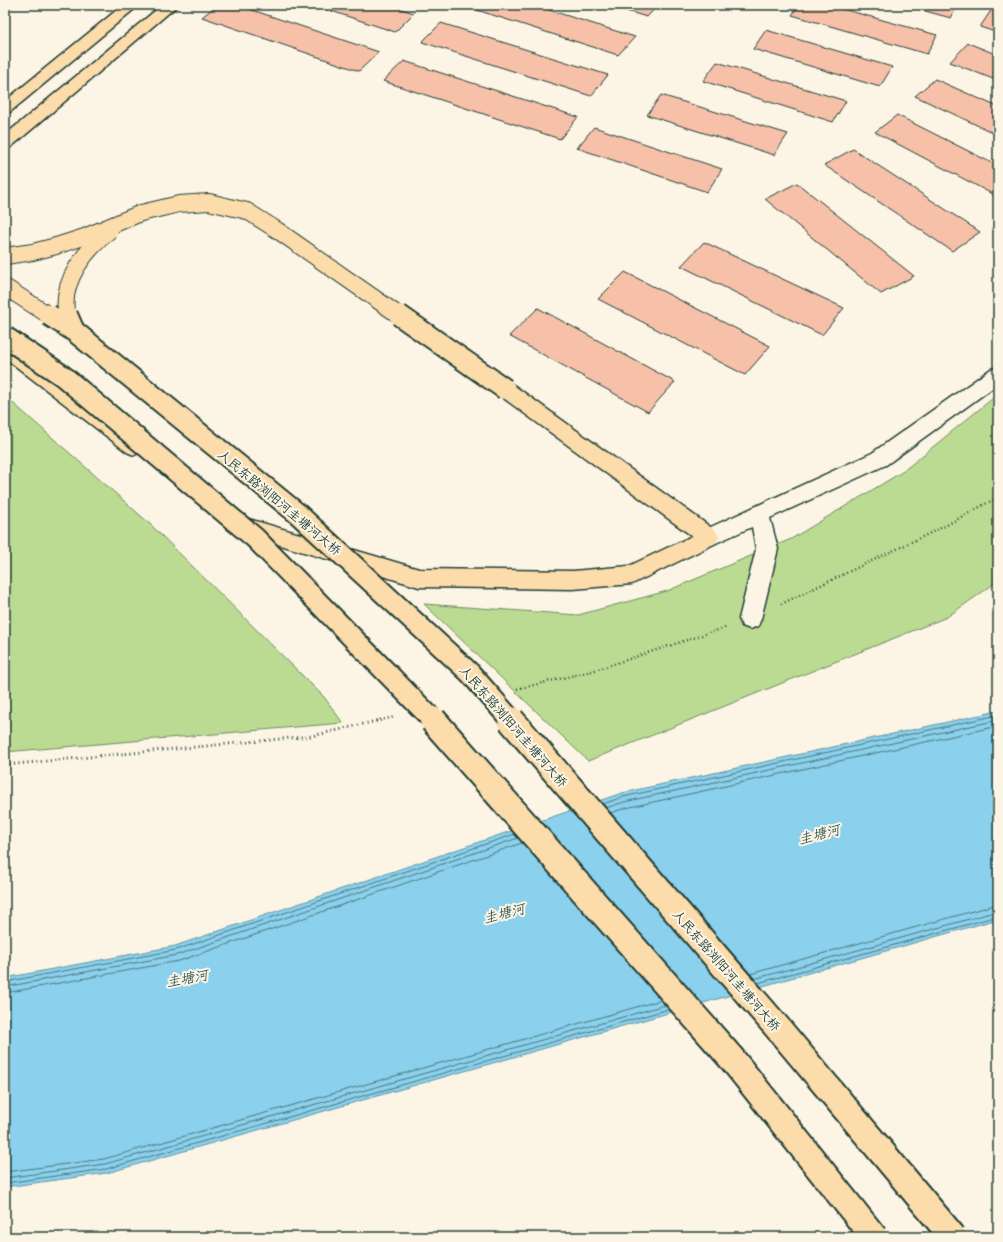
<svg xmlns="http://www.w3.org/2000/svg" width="1003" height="1242" viewBox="0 0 1003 1242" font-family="'Gochi Hand','LXGW WenKai TC',sans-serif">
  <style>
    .green { fill: #bbda92; stroke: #6d8c63 }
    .water { fill: #8bd0ec; stroke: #6095a2 }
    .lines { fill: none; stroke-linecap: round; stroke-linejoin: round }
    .shore { stroke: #4a787e; stroke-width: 1 }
    .building { fill: #f6c0a9; stroke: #1f3d34 }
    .minor-casing { stroke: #1f3d34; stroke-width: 3 }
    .major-casing { stroke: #1f3d34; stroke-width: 3 }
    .path-far1 { stroke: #1f3d34; stroke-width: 2.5; stroke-dasharray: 1 3; stroke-linecap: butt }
    .path { stroke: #1f3d34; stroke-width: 3; stroke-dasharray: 1 3.5; stroke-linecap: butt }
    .minor { fill: #fcf5e5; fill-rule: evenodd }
    .major { fill: #fddcac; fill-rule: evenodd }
    .major-bridge-far2-casing { stroke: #1f3d34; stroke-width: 18; stroke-linecap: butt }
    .major-bridge-far1-casing { stroke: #1f3d34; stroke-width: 24; stroke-linecap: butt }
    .major-bridge-casing { stroke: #1f3d34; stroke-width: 30; stroke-linecap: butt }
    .major-bridge-far2 { stroke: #fddcac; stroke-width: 16 }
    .major-bridge-far1 { stroke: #fddcac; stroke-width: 20 }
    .major-bridge { stroke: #fddcac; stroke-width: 26 }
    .labels { text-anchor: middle; stroke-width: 4; stroke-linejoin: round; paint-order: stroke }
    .street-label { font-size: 13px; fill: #1f3d34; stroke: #fcf5e5 }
    .water-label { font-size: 14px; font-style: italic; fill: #355a59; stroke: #fcf5e5 }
  </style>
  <rect width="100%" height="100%" fill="#fcf5e5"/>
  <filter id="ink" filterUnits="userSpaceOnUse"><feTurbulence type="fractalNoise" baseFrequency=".025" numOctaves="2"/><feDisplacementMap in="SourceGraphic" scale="8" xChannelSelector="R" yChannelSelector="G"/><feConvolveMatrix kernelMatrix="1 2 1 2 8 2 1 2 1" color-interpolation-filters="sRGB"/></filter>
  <g filter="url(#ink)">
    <g class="green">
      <path d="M998,394v187l-51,36 -359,144 -164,-157 154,11 89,-24 124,-52 111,-67z"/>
      <path d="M5,396l144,127 175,174 19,26 -338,29z"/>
    </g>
    <path class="water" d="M998,711v208l-891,254 -102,14v-209l170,-32 447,-153z"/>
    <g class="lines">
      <g class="shore">
        <path d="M603,804l20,-7 375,-82"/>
        <path d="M606,808l18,-6 374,-82"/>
        <path d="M610,813l16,-5 372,-82"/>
        <path d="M750,974l248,-70"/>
        <path d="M754,979l244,-68"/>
        <path d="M5,982l171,-32 339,-116"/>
        <path d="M758,983l240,-67"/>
        <path d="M5,987l172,-32 341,-117"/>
        <path d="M5,993l174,-32 343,-118"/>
        <path d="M5,1172l99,-13 557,-159"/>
        <path d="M5,1178l100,-14 560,-159"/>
        <path d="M5,1183l101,-14 563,-160"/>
      </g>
    </g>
    <g class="building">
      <path d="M217,5h20l142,47 -20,19 -157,-54z"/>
      <path d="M313,5h76l25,8 -19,19z"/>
      <path d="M461,5h72l102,32 -17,18z"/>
      <path d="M606,5h52l-11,12z"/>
      <path d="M799,5h29l109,30 -10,19 -135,-39z"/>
      <path d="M903,5h55l-7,13z"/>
      <path d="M992,9l6,2v22l-18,-6z"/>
      <path d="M441,23l167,52 -17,21 -169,-54z"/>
      <path d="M766,30l126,37 -12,20 -127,-38z"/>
      <path d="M968,43l30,12v26l-48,-19z"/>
      <path d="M404,61l174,56 -18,22 -177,-58z"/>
      <path d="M717,62l129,39 -13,21 -130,-41z"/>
      <path d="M935,79l63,28v28l-83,-39z"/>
      <path d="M661,95l127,39 -14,21 -127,-40z"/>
      <path d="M897,115l101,51v31l-123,-65z"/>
      <path d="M594,127l128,42 -15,23 -130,-44z"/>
      <path d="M853,149l127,83 -28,19 -128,-86z"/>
      <path d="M797,183l117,93 -33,18 -116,-95z"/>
      <path d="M704,242l140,66 -22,27 -141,-69z"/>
      <path d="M625,272l145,74 -25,29 -147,-76z"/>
      <path d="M538,308l137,74 -27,30 -139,-76z"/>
    </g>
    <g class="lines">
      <g class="minor-casing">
        <path id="minor" d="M998,367v17l-112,81 -116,53 8,31 -17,70 -3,7 -8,3 -8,-3 -3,-7 17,-70 -4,-22 -43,19 -7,-3 -3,-6 3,-6 170,-78 119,-84z"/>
      </g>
      <g class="major-casing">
        <g id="major">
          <path d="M123,5h16l-129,107 -5,2v-13z"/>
          <path d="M162,5h16l-167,142 -6,1v-13z"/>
          <path d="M5,341l7,2 129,99 3,5 -3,5 -7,3 -7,-3 -122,-94z"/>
          <path d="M505,382l7,2 204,147 3,6 -3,6 -84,41 -59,5 -154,-2 -191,-58 -3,-6 3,-6 7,-2 184,54 154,2 56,-5 63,-30 -194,-142 -3,-5 3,-5z"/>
        </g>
      </g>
      <g class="path-far1">
        <path d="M781,604l164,-78 53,-29"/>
        <path d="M517,689l75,-18 135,-44"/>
        <path d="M376,721l19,-4"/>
      </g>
      <path class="path" d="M5,765l307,-29 69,-16"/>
      <use href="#minor" class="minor"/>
      <use href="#major" class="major"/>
      <g class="major-bridge-far2-casing">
        <g id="major-bridge-far2">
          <path d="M5,256l28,-4 23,-6 28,-9 57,-24 38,-9 30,-2 38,9 30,19 123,86"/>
          <path d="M5,287l45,29"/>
          <path d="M67,316c-8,-34 19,-66 43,-86"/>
        </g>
      </g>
      <g class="major-bridge-far1-casing">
        <g id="major-bridge-far1">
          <path d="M49,315l25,16 224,183 172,159 42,48"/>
          <path d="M67,315l7,16"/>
          <path d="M399,315l106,74"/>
          <path d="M5,337l58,39 192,162 179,183"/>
        </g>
      </g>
      <g class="major-bridge-casing">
        <g id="major-bridge">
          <path d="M433,720l299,339 142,178"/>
          <path d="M511,720l266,307 176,210"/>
        </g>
      </g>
      <use href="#major-bridge-far2" class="major-bridge-far2"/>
      <use href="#major-bridge-far1" class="major-bridge-far1"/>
      <use href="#major-bridge" class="major-bridge"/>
    </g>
  </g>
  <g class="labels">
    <g class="street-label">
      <text transform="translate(280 502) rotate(40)" y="5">人民东路浏阳河圭塘河大桥</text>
      <text transform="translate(514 726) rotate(49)" y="5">人民东路浏阳河圭塘河大桥</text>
      <text transform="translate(727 970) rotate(49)" y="5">人民东路浏阳河圭塘河大桥</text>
    </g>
    <g class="water-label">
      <text transform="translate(819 834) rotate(-14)" y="5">圭塘河</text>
      <text transform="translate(504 913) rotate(-14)" y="5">圭塘河</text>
      <text transform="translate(187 978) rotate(-10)" y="5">圭塘河</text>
    </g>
  </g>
  <rect width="1003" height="1242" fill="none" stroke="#fcf5e5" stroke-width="20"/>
  <rect x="10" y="10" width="983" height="1222" fill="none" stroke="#1f3d34" stroke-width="1.5" filter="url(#ink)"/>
</svg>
